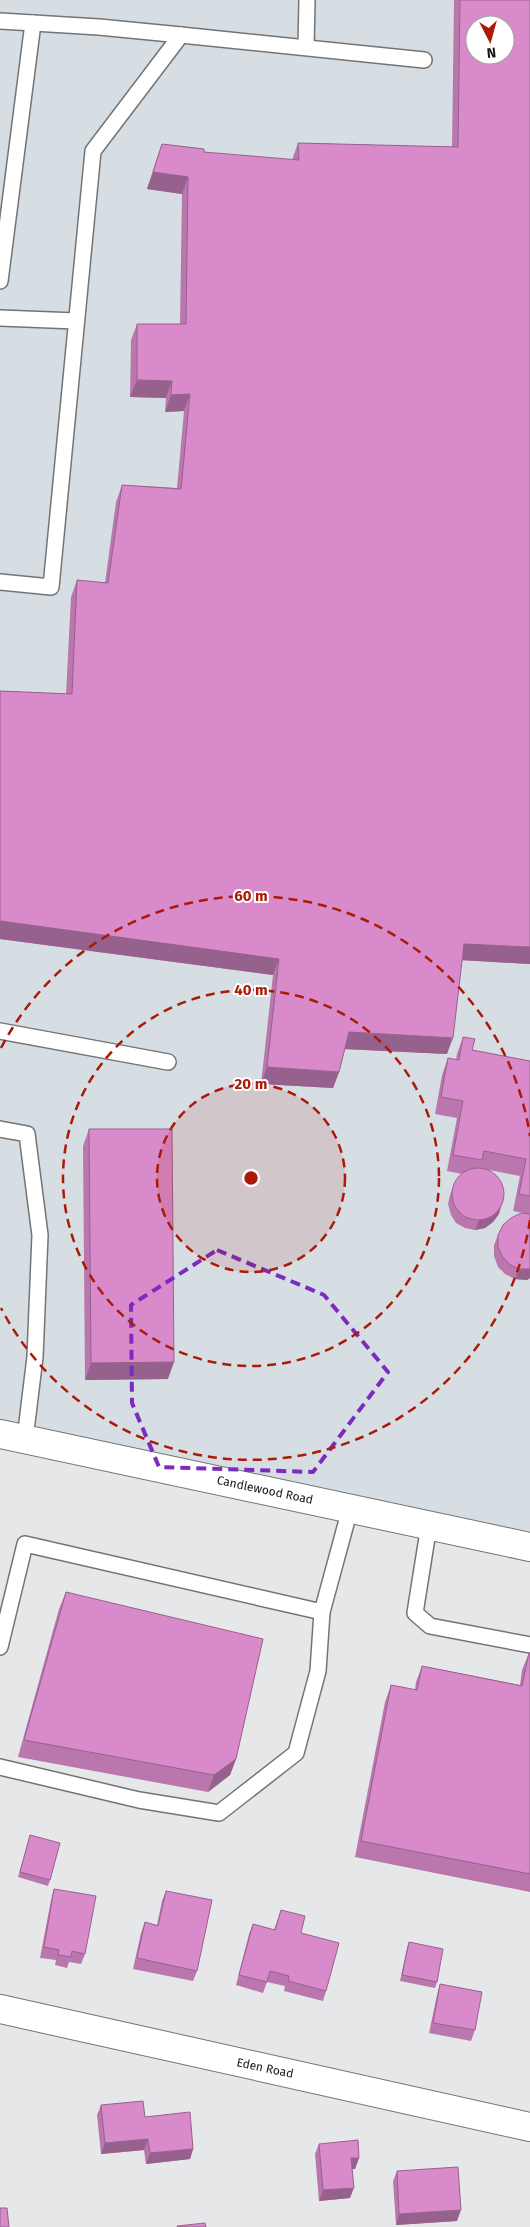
<svg xmlns="http://www.w3.org/2000/svg" width="530" height="2227" viewBox="0 0 530 2227" font-family="'Fira Sans',sans-serif">
  <style>
    .built { fill: #d6dee4; fill-rule: evenodd }
    .lines { fill: none; stroke-linecap: round; stroke-linejoin: round }
    .service-casing { stroke: #737475; stroke-width: 18 }
    .minor-casing { stroke: #737475; stroke-width: 30 }
    .tertiary-casing { stroke: #737475; stroke-width: 30 }
    .service { stroke: #fff; stroke-width: 15 }
    .minor { stroke: #fff; stroke-width: 28 }
    .tertiary { stroke: #fff; stroke-width: 28 }
    .wall { fill: #ba77ae }
    .shaded-wall { fill: #97618d }
    .building { fill: #d88aca; stroke: #97618d; fill-rule: evenodd }
    .marked { fill: none; stroke: #7b2cbf; stroke-width: 4; stroke-dasharray: 10 6; stroke-linejoin: round }
    .ring { fill: none; stroke: #aa1a07; stroke-width: 2.5; stroke-dasharray: 9 6 }
    .labels { text-anchor: middle; stroke-width: 4; stroke-linejoin: round; paint-order: stroke }
    .street-label { font-size: 12px; fill: #151616; stroke: #fff }
    .centre { fill: #aa1a07; stroke: #fff; stroke-width: 2.5 }
    .ring-label { font-size: 15px; text-anchor: middle; font-weight: bold; fill: #aa1a07; stroke: #fff; stroke-width: 4; stroke-linejoin: round; paint-order: stroke }
  </style>
  <rect width="100%" height="100%" fill="#e6e7e8"/>
  <path class="built" d="M0,0h530v1547l-530,-113zM475,25h30v30h-30z"/>
  <g class="lines">
    <g class="service-casing">
      <g id="service">
        <path d="M0,21l99,6 82,8 -88,116 -42,436 -51,-5"/>
        <path d="M181,35l243,25"/>
        <path d="M306,47l1,-47"/>
        <path d="M0,281l33,-258"/>
        <path d="M0,318l76,3"/>
        <path d="M0,1031l168,31"/>
        <path d="M0,1129l27,5 13,101 -5,122 -10,82"/>
        <path d="M429,1525l-14,88 15,13 100,19"/>
        <path d="M0,1647l25,-103 297,68 28,-103"/>
        <path d="M0,1767l139,33 80,13 77,-60 22,-82 4,-59"/>
      </g>
    </g>
    <g class="minor-casing">
      <path id="minor" d="M0,2009l530,118"/>
    </g>
    <g class="tertiary-casing">
      <path id="tertiary" d="M0,1434l530,113"/>
    </g>
    <use href="#service" class="service"/>
    <use href="#minor" class="minor"/>
    <use href="#tertiary" class="tertiary"/>
  </g>
  <g class="wall">
    <path d="M454,0h76v964l-68,-4 -15,94 -102,-5 -6,23 -6,16 -72,-4 12,-109 -273,-36v-248l66,3 5,-97 6,-17 28,3 11,-81 6,-17 55,3 7,-77 -19,1 1,-14 -36,-1 1,-57 6,-16h43l2,-130 -35,-5 9,-28 6,-17 42,8 88,8 6,-17 154,4z"/>
    <path d="M463,1037l9,13 58,11v217l-3,2 -12,-1 -10,-5 -7,-7 -4,-11v-11l4,-10 31,-21 -16,-3 7,-35 -31,-6 10,44 -6,8 -8,6 -10,2 -10,-2 -9,-5 -5,-8 -3,-11 2,-9 4,-11 8,-10 -15,-3 10,-53 -22,-4 7,-39 6,-17 8,2 1,-6z"/>
    <path d="M89,1129l79,250 -83,1 -2,-234z"/>
    <path d="M66,1592l170,167 -6,16 -22,17 -190,-35 41,-148z"/>
    <path d="M529,1653h1v239l-175,-35 30,-155 6,-17 24,5 1,-8 6,-16 98,19 2,-15z"/>
    <path d="M30,1835l20,45 -2,6 -30,-9z"/>
    <path d="M54,1889l31,65 -4,10 -12,-2 -2,6 -12,-3 1,-5 -16,-2 11,-58z"/>
    <path d="M166,1891l31,80 -4,10 -60,-12 8,-36 4,-11 12,3 5,-24z"/>
    <path d="M281,1910l20,23 25,58 -3,10 -39,-10 1,-5 -18,-4 -4,11 -27,-8 13,-51 4,-10 21,6z"/>
    <path d="M409,1942l28,40 -2,6 -35,-7 7,-33z"/>
    <path d="M440,1984l35,46 -4,11 -42,-8 8,-38z"/>
    <path d="M101,2105l44,12 48,32 -3,10 -44,5 -2,-14 -43,4 -4,-39z"/>
    <path d="M319,2144l40,14 -4,11h-3l-2,29 -31,3 -4,-47z"/>
    <path d="M397,2171l60,50 -61,4 -3,-44z"/>
  </g>
  <g class="shaded-wall">
    <path d="M153,172l35,5 -6,17 -35,-5z"/>
    <path d="M137,380l35,1 -6,17 -36,-1z"/>
    <path d="M190,394l-6,17 -19,1 6,-17z"/>
    <path d="M0,921l279,38 -6,16 -273,-36z"/>
    <path d="M464,944l66,3v17l-72,-4z"/>
    <path d="M349,1032l104,6 -6,16 -104,-5z"/>
    <path d="M267,1067l72,5 -6,16 -72,-4z"/>
    <path d="M502,1203l-3,11 -6,8 -8,6 -10,2 4,-10z"/>
    <path d="M519,1269h11v9l-3,2 -12,-1z"/>
    <path d="M174,1362l-6,17 -83,1 6,-17z"/>
    <path d="M236,1759l-6,16 -22,17 6,-17z"/>
    <path d="M148,2139l-4,11 -43,4 4,-11z"/>
    <path d="M193,2149l-3,10 -44,5 4,-11z"/>
    <path d="M351,2158h8l-4,11h-8z"/>
    <path d="M354,2188l-4,10 -31,3 4,-11z"/>
    <path d="M461,2210l-4,11 -61,4 3,-11z"/>
  </g>
  <g class="building">
    <path d="M460,0h70v947l-66,-3 -11,94 -104,-6 -10,40 -72,-5 12,-108 -279,-38v-230l72,3 5,-114 31,3 14,-98 59,4 9,-95 -19,1 1,-14 -35,-1v-56h49l2,-147 -35,-5 9,-28 42,5v3l95,8 -1,-17 160,4zM475,25h30v30h-30z"/>
    <path d="M463,1037l12,2 -3,11 58,11v135l-11,-2 7,-35 -42,-8 -2,9 -29,-5 10,-54 -22,-4 7,-39 11,2z"/>
    <path d="M89,1129h83l2,233 -83,1z"/>
    <circle cx="478" cy="1194" r="26"/>
    <path d="M521,1213l9,1v55h-11l-10,-5 -7,-8 -4,-10v-11l5,-10 8,-7z"/>
    <path d="M66,1592l197,47 -27,120 -22,16 -190,-35z"/>
    <path d="M529,1653h1v221l-169,-33 30,-156 26,5 5,-24 100,20z"/>
    <path d="M30,1835l30,8 -10,37 -30,-8z"/>
    <path d="M54,1889l42,7 -11,58 -13,-3 -1,6 -13,-2 1,-5 -15,-3z"/>
    <path d="M166,1891l46,9 -15,71 -60,-13 8,-36 13,4z"/>
    <path d="M281,1910l24,6 -4,17 38,10 -13,48 -38,-10 1,-5 -19,-5 -3,11 -28,-7 14,-51 22,6z"/>
    <path d="M409,1942l34,7 -6,33 -35,-7z"/>
    <path d="M440,1984l42,8 -7,38 -42,-7z"/>
    <path d="M143,2101l2,16 45,-5 3,37 -43,4 -2,-14 -43,4 -4,-38z"/>
    <path d="M358,2140l1,18h-8l3,30 -31,2 -4,-46z"/>
    <path d="M458,2167l3,43 -62,4 -2,-43z"/>
    <path d="M0,2208h7l2,19h-9z"/>
    <path d="M205,2223l1,4h-29v-1z"/>
  </g>
  <path class="marked" d="M217,1250l107,45 64,77 -75,100 -154,-5 -27,-64 -1,-98z"/>
  <circle cx="251" cy="1178" r="94" fill="#aa1a07" fill-opacity=".12"/>
  <g class="ring">
    <circle cx="251" cy="1178" r="94"/>
    <circle cx="251" cy="1178" r="188"/>
    <path d="M530 1220A282 282 0 0 1 1 1308M1 1048A282 282 0 0 1 530 1136"/>
  </g>
  <g class="labels">
    <g class="street-label">
      <text transform="translate(265 1490) rotate(12)" y="4">Candlewood Road</text>
      <text transform="translate(265 2068) rotate(12)" y="4">Eden Road</text>
    </g>
  </g>
  <circle cx="251" cy="1178" r="8" class="centre"/>
  <g class="ring-label">
    <text x="251" y="901">60 m</text>
    <text x="251" y="995">40 m</text>
    <text x="251" y="1089">20 m</text>
  </g>
  <g transform="translate(490 40) rotate(174)"><circle r="24" fill="#ffffff" stroke="#a1a2a2"/>
  <path d="M0-4L9 19L0 12L-9 19Z" fill="#aa1a07"/>
  <text y="-8" font-size="14" font-weight="bold" text-anchor="middle" fill="#151616">N</text>
  </g>
</svg>
